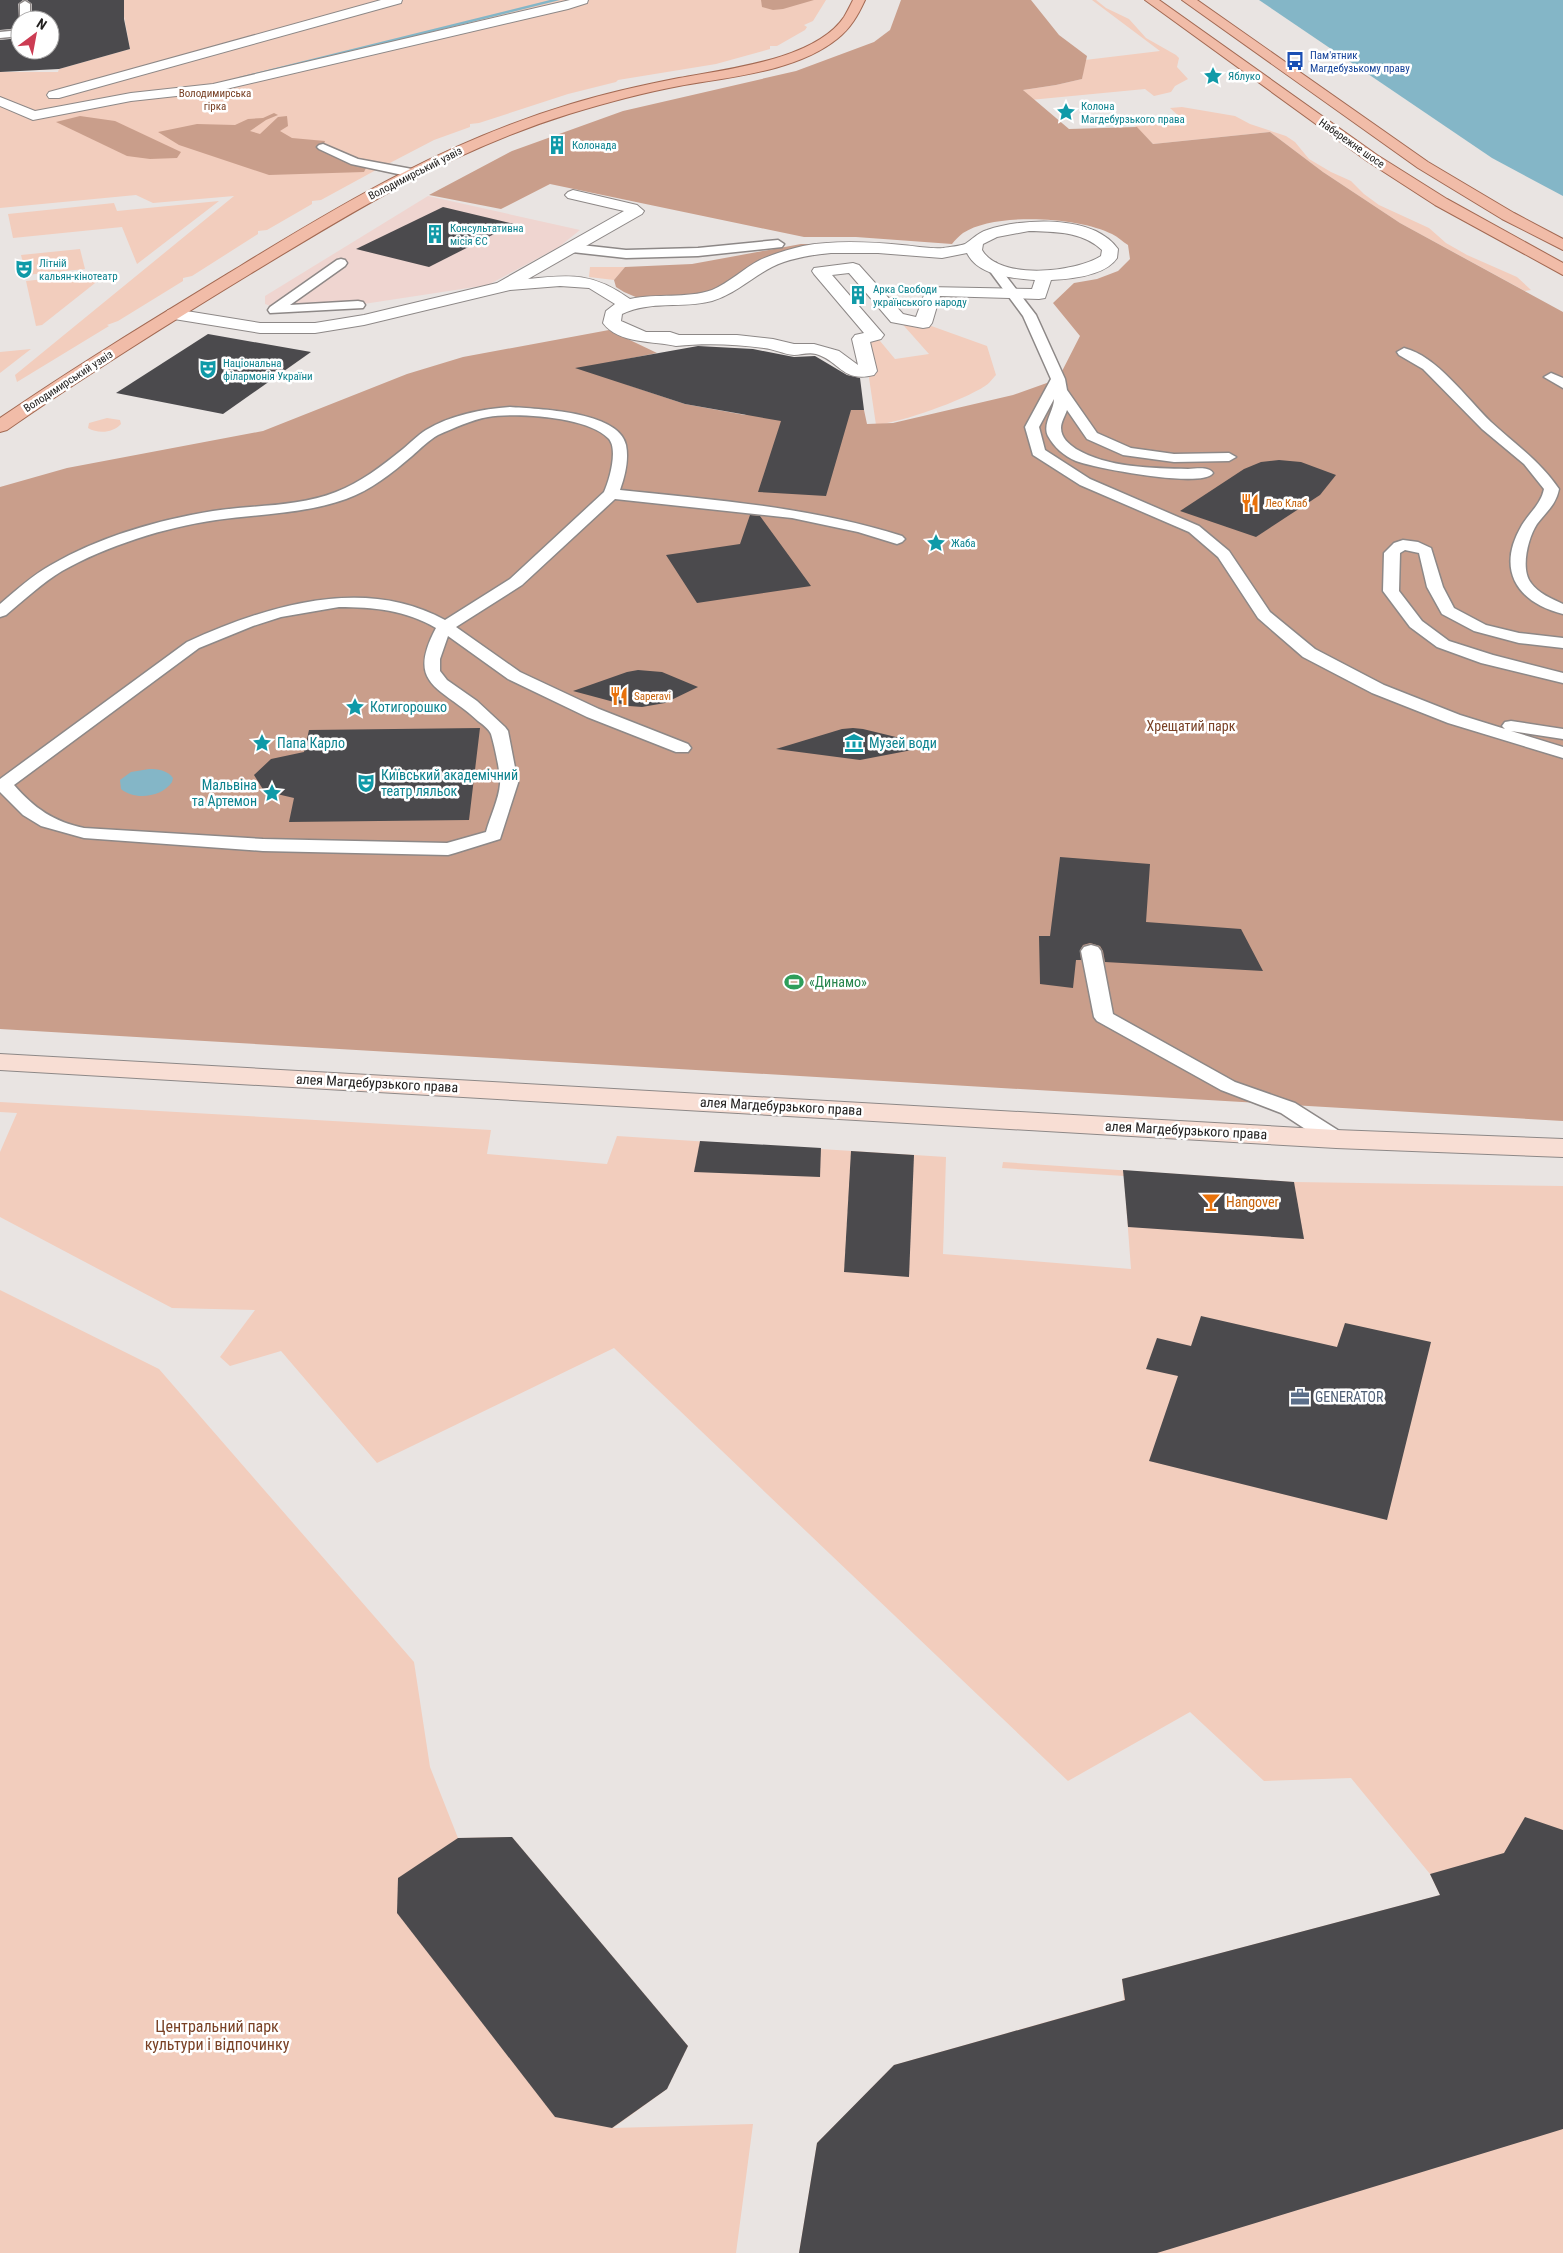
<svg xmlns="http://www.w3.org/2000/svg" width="1563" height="2253" viewBox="0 0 1563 2253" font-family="'Roboto Condensed',sans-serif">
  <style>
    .commercial { fill: #efd5d0 }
    .green { fill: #f2cdbd }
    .forest { fill: #c99e8b }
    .water { fill: #84b6c7 }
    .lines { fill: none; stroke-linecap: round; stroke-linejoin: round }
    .stream { fill: #84b6c7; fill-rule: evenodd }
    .building { fill: #4b4a4d }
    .lane-casing { stroke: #8d8887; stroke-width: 3 }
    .street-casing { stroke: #8d8887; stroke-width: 2 }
    .secondary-casing { stroke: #8d8887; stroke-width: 2 }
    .primary-casing { stroke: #a26953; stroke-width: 2 }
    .lane { fill: #fff; fill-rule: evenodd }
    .street { fill: #fff; fill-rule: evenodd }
    .secondary { fill: #f8ded4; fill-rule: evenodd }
    .primary { fill: #f1bca8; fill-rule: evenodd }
    .labels { text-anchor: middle; stroke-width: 5; stroke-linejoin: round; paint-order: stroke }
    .far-transit-label { font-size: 11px; fill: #164399; stroke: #fff; text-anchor: start }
    .far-culture-label { font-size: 11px; fill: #0d838f; stroke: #fff; text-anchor: start }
    .far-park-label { font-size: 11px; fill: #794125; stroke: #fff }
    .far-street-label { font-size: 11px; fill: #232120; stroke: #fff }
    .far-food-label { font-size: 11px; fill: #c56008; stroke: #fff; text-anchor: start }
    .culture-label { font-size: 14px; fill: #0d838f; stroke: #fff; text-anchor: start }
    .park-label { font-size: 14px; fill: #794125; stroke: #fff }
    .leisure-label { font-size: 14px; fill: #27864d; stroke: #fff; text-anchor: start }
    .street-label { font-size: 14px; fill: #232120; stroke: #fff }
    .food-label { font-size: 14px; fill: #c56008; stroke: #fff; text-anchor: start }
    .service-label { font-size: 14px; fill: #4e5e75; stroke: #fff; text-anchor: start }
    .near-park-label { font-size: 16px; fill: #794125; stroke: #fff }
  </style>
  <rect width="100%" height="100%" fill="#e9e4e2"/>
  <path class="commercial" d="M428,196l152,34 -21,17 -71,38 -144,22h-71l-8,-3v-8z"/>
  <g class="green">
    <path d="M121,0h705l-13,21 -9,4 3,2 -2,3 -28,16h-7v3l-54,15 -98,16 -2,2 -48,12 -89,29 -9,1v3l-36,13 -48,25 -10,-2 -9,5 9,2 -55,30 -9,1v3l-45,26 -9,1v3l-66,42 -9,2v3l-65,40 -11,4 2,1 -92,56 -2,-7 219,-179 -81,7 -17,-8 -136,13v-136h58l1,-3 71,-20z"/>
    <path d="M1092,0h4l10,8 23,11 17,19 30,17 3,3 -2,9 11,12 -13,7 -4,6 -17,4 -9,-7 -115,11 -7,-10 33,-5 26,-6 3,-19 75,-9z"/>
    <path d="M1182,107l53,9 15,8 36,12 9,6 14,17 22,13 20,9 13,13 15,11 50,23 17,15 21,12 50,22 14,13 -6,1 -125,-68 -77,-51 -53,-40 -117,12 -25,-25 53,-1 -11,-10z"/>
    <path d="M219,201l-82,63 -15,-37 -109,11 -5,-24 106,-11 3,8z"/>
    <path d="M80,249l5,20 -59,6 -5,-20z"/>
    <path d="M590,267h35l-11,13 -25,-3z"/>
    <path d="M109,272l-67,53 -6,1 -10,-45z"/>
    <path d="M897,318l26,5 64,23 9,29c-4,4 -7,9 -11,11 -23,15 -83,36 -109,39l-8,-54 -7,-32 14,-4 20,24 34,-5z"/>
    <path d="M31,349l-31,24v-21z"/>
    <path d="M107,418l13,2 1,4c-8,9 -23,10 -33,4l1,-5z"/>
    <path d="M0,1102l491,28 -4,24 120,10 10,-28 329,21 -3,97 188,15 -7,-93 -122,-8 1,-6 291,20 269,4v1067h-764l18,-110 77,-78 230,-65 -2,-21 318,-84 -10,-21 -79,-96 -87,3 -74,-69 -122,69 -454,-433 -237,115 -96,-112 -51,15 -10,-9 35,-47 -83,-2 -172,-91v-65l17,-39 -17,-1z"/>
    <path d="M0,1290l159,79 255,293 16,105 28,71 54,-1 176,209 -21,43 -54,39 140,-4 -17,129h-736z"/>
  </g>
  <g class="forest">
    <path d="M761,0h53l-31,9 -10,1 -11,-3z"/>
    <path d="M901,0h130l28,35 28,21 -5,23 -26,6 -33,5 46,39 68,-2 16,17 117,-12 53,40 77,51 163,89v809l-1563,-92v-542l67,-19 196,-37 144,-57 56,-17 146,-27 48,23 -65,13 36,19 57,19 60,11 13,-13 55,6 51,2 3,14 26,-1 120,-28 45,-16 22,-43 -27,-33 21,-20 23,-4 21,-8 12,-12 -2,-14c-5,-3 -10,-8 -16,-11 -33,-17 -117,-22 -149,-1 -4,3 -8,7 -11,11l-96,-7h-52l-254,-53 -49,25 -72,-14 83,-44 111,-40 173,-40 78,-29 16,-12z"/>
    <path d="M274,113l4,2 -12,5 -16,11 10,3 18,-17 9,-1 1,10 -8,5 12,7 33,3 -2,6 43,21 -2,4 -95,3 -90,-30 -21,-13 39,-8 38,1 13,-6 15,-1z"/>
    <path d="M80,116l35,5 66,31 -4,6 -27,1 -23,-3 -71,-34z"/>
    <path d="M801,244h23l-118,53 -68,1 -14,-6 -8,-5 -2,-7 11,-13 67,-3z"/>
  </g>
  <g class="water">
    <path d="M1259,0h304v196l-71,-38z"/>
    <path d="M149,769c9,0 18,1 24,9l-1,4c-10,15 -37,19 -51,7l-1,-9 11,-8z"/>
  </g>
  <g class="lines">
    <path class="stream" d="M550,0h10l-318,79 -3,-2z"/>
  </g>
  <g class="building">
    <path d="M0,0h23l-5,4 2,24 -20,2z"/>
    <path d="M27,0h97v19l6,30 -71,20 -59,3v-32l20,-2v12h30v-30h-18v-16z"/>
    <path d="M443,207l71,17 -85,43 -73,-18z"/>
    <path d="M208,334l103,18 -88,62 -107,-21z"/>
    <path d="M698,346l55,3 41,8 21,-1 32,19 13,3 4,32h-13l-25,86 -68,-4 23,-71 -96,-17 -110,-36z"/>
    <path d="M1279,460l22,2 35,13 -16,20 -64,42 -76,-26 64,-42 17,-7z"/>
    <path d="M750,515l10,1 51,70 -114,17 -31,-48 74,-11z"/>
    <path d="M638,670l24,2 36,15 -33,16 -23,4 -13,-1 -56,-15 54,-19z"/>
    <path d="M480,728l-11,92 -180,2 5,-24 -30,-7 -10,-16 17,-16 33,-7 5,-22z"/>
    <path d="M853,728l10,1 70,17 -73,14 -84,-11 66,-20z"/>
    <path d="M1060,857l90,7 -4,58 95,7 22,42 -158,-9 -2,-11 -3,-5 -10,-3 -7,2 -3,5 1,10h-5l-3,28 -33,-4 -1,-48h11z"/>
    <path d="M700,1141l121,7 -1,29 -126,-5z"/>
    <path d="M851,1151l63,4 -5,122 -65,-5z"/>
    <path d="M1123,1170l171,12 10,57 -176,-12z"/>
    <path d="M1201,1316l136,31 8,-24 86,19 -44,178 -238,-59 29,-85 -32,-7 11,-31 34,8z"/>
    <path d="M1525,1817l38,13v299l-406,124h-358l18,-110 77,-78 231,-65 -3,-21 318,-84 -10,-21 74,-21z"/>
    <path d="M512,1837l176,209 -21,43 -55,39 -57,-11 -158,-204 1,-35 60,-40z"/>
  </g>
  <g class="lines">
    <g class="lane-casing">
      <g id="lane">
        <path d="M25,1l5,3v16h-10v-16z"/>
        <path d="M20,30v6l-20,2v-6z"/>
        <path d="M323,144l35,15 54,10 6,4 -6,4 -61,-13 -32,-15 -2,-2 2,-2z"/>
        <path d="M778,240l6,4 -2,3 -84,9 -72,2 -54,-6 -6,-4 6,-4 54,6 72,-2z"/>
        <path d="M341,259l4,1 2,3 -2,3 -55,39 68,-4 5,1 2,3 -2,3 -93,5 -2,-3 2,-3 67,-47z"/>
        <path d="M992,262l4,1 40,52 29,64 2,11 30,43 34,15 43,6 55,-1 7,4 -7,4 -55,1 -51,-7 -36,-16 -20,-29c-2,6 -6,12 -6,18 0,10 8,16 15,21 32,19 76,19 112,20 8,0 20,-3 25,4 -10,16 -119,-5 -137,-12 -12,-5 -22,-14 -28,-25 -6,-12 6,-25 6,-37l-15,28 6,23 45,29 109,47 30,25 41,61 45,37 69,36 76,30 45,14 -3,-3 3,-4 6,-1 52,8v10l-52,-8 52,16v11l-115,-35 -76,-30 -69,-36 -45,-39 -40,-61 -29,-25 -109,-47 -47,-30 -8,-28 26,-48 -28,-63 -37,-50z"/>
        <path d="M1404,348c33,8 63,51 87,74 24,22 50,40 68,67 -3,16 -13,23 -22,35 -9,14 -17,45 -6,59 7,10 21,16 32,21v10c-47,-12 -67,-45 -41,-89 8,-13 19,-21 22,-36l-20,-25 -42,-35 -59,-60 -24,-14 -2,-3z"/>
        <path d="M1551,373l12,5v10l-19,-11z"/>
        <path d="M510,407c27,2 109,4 116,38 3,15 -1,31 -6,45 96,10 190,17 282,46l3,3 -3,3 -5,2 -39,-12 -66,-14 -177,-19 -93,86 -66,42 64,45 79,37 89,35 3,4 -3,4h-12l-89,-35 -79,-38 -60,-43 -8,23v12l7,9 30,21 28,26 3,4 10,52 -18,56 -45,14 -7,2 -185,-4 -179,-13 -43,-12 -18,-11 -23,-23v-13l187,-137c79,-36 177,-67 258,-22l65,-41 94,-87c5,-11 15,-44 4,-54 -20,-21 -92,-26 -120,-21 -17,3 -34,11 -50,18 -9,5 -18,14 -26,21 -20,17 -41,34 -66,43 -42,15 -87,15 -130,21 -50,7 -110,26 -154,51 -20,12 -38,29 -56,44l-6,2v-13c16,-14 33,-29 51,-39 48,-28 107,-45 162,-54 40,-6 85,-4 123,-19 25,-10 46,-26 67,-43 7,-6 15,-14 23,-19 25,-15 56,-21 84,-23zM339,607c34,0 67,3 97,21 -31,58 6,59 42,93 4,3 11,8 13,13 3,10 10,40 9,50 -1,15 -10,33 -14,48l-39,11 -184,-4 -179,-11c-30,-6 -50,-20 -70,-43l185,-137 54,-22 28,-9z"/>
        <path d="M1403,540l15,2 13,6 12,39 11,21 32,17 33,8 44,5v10l-44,-5 -45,-12 -32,-17 -15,-27 -8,-34 -14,-3 -5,3 -1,38 23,30 27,20 44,14 70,18v10l-82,-20 -44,-16 -27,-20 -27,-36 1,-38 10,-10z"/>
        <path d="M1091,945l7,2 3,4 12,63 122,68 60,21 49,31 3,5 -3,5 -8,2 -8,-2 -47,-31 -60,-23 -124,-69 -3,-4 -13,-66 3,-4z"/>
      </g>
    </g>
    <g class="street-casing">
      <g id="street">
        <path d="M381,0h21l-1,3 -342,95h-10l-2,-3 2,-3z"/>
        <path d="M570,0h18l-1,3 -19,6 -355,83 -82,9 -98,19 -33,-14v-9l35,14 96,-18 82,-9z"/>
        <path d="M573,190l64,15 7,6 -2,3 -114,65c43,-5 66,-6 102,20 27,-6 56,0 82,-9 17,-7 32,-22 48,-30 13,-6 30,-11 43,-14 32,-6 67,-4 99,-1 13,1 28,4 41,3 6,-1 17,-2 22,-4 7,-4 12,-11 22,-14 35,-12 107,-16 131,19l-1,9c-12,18 -46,21 -66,22l-6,18 -6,1 -99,-3 -8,27 -3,4 -6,1 -32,-6 -42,-49 -17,2 52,60 -3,4 -11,3 7,29 -3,4c-32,8 -34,-14 -58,-21 -8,-2 -15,1 -22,1 -11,-1 -20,-6 -30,-7 -30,-4 -59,-5 -88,-2 -21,-5 -58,-2 -73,-23l3,-12 9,-7 -26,-16 -29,-2 -50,4 -146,35 -49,8h-55l-86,-14 -6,-1 -3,-4 3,-4 6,-1 86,14h55l49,-8 133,-32 127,-72 -56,-13 -3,-3 3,-3zM1029,231c26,1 53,0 73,19l-1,6c-25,16 -101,25 -119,-6l1,-6 14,-7zM831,253h47l64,5 25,-5c11,23 45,25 68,27l-3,9 -105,-2 -11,30 -13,-3 -44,-49 -6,-2 -39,5 -2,3 2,3 50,59 -9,2 -3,4 6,26 -19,-14 -25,-7h-20l-21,-5 -36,-4h-58l-9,-3h-24l-25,-11 1,-7c29,-14 60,-5 90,-13 23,-7 39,-23 60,-34 18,-9 39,-12 59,-14z"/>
      </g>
    </g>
    <g class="secondary-casing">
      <path id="secondary" d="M0,1054l1336,76 227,9v18l-227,-9 -1336,-78z"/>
    </g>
    <g class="primary-casing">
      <g id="primary">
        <path d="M853,0h12c-7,15 -14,28 -28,39 -41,33 -109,38 -158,47 -37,7 -74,17 -110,28 -118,37 -214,96 -319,160 -82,50 -164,101 -243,156l-7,2v-14c79,-54 160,-103 242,-153 108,-66 206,-124 329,-161 36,-11 72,-19 108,-26 47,-9 136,-18 165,-61 3,-5 6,-11 9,-17z"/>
        <path d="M1145,0h14l218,155 70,44 116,64v12l-128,-70 -68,-44z"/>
        <path d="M1182,0h15l231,162 86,51 49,26v11l-61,-31 -84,-51z"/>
      </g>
    </g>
    <use href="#lane" class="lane"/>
    <use href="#street" class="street"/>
    <use href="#secondary" class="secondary"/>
    <use href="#primary" class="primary"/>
  </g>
  <defs>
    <g id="bus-bare" transform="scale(1.5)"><path d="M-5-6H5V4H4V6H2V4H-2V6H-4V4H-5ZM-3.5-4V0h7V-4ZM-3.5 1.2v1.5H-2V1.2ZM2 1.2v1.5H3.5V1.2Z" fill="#1a4fb4" stroke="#fff" stroke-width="2.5" paint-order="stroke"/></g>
    <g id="sight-bare" transform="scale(1.5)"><path d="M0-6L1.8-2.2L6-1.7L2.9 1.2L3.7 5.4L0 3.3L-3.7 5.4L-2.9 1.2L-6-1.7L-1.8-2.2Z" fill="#0f9aa8" stroke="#fff" stroke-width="2.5" paint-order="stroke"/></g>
    <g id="building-bare" transform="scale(1.5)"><path d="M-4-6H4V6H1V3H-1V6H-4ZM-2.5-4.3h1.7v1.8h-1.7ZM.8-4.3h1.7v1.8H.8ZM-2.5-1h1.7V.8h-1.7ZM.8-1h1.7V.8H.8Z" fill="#0f9aa8" stroke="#fff" stroke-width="2.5" paint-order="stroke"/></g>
    <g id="theatre-bare" transform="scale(1.5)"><path d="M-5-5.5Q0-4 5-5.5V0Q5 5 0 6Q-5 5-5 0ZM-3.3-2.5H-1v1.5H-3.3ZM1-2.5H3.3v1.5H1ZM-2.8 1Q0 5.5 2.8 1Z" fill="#0f9aa8" stroke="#fff" stroke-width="2.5" paint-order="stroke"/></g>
    <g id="restaurant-bare" transform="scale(1.5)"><path d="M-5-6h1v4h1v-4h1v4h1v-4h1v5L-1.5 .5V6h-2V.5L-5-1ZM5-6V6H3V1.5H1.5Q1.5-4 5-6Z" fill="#e8710a" stroke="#fff" stroke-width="2.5" paint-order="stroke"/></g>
    <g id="museum-bare" transform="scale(1.5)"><path d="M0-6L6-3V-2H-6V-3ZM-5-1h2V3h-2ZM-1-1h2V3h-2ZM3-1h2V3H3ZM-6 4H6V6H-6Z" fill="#0f9aa8" stroke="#fff" stroke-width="2.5" paint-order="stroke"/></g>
    <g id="stadium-bare" transform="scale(1.5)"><path d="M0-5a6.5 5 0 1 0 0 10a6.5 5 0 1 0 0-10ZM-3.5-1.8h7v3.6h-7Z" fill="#2e9e5b" stroke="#fff" stroke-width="2.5" paint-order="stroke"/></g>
    <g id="bar-bare" transform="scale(1.5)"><path d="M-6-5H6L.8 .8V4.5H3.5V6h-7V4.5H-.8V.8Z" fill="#e8710a" stroke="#fff" stroke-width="2.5" paint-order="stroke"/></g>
    <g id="office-bare" transform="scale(1.5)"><path d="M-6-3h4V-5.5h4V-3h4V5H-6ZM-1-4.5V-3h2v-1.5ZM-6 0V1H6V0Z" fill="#5c6f8a" stroke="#fff" stroke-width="2.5" paint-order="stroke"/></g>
  </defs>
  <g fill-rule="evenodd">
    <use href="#bus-bare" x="1295" y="61"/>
    <use href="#sight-bare" x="1213" y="76"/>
    <use href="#sight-bare" x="1066" y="112"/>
    <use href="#building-bare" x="557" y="145"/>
    <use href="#building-bare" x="435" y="234"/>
    <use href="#theatre-bare" x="24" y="269"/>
    <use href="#building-bare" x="858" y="295"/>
    <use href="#theatre-bare" x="208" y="369"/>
    <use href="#restaurant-bare" x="1250" y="503"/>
    <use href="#sight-bare" x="936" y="543"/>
    <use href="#restaurant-bare" x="619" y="696"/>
    <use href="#sight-bare" x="355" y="707"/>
    <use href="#sight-bare" x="262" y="743"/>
    <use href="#museum-bare" x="854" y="743"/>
    <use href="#theatre-bare" x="366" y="783"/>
    <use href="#sight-bare" x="272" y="793"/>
    <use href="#stadium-bare" x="794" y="982"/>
    <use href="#bar-bare" x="1211" y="1202"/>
    <use href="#office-bare" x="1300" y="1397"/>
  </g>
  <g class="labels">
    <g class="far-transit-label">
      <text x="1310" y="59">Пам'ятник<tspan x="1310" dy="13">Магдебузькому праву</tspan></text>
    </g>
    <g class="far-culture-label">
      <text x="1228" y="80">Яблуко</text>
      <text x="1081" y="110">Колона<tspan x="1081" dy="13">Магдебурзького права</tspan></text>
      <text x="572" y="149">Колонада</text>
      <text x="450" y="232">Консультативна<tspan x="450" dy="13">місія ЄС</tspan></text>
      <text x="39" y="267">Літній<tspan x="39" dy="13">кальян-кінотеатр</tspan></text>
      <text x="873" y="293">Арка Свободи<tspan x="873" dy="13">українського народу</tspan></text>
      <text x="223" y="367">Національна<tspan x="223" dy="13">філармонія України</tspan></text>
      <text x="951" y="547">Жаба</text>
    </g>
    <g class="far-park-label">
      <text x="215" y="97">Володимирська<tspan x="215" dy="13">гірка</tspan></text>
    </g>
    <g class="far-street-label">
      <text transform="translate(1352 143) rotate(35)" y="4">Набережне шосе</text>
      <text transform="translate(415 173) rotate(-27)" y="4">Володимирський узвіз</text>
      <text transform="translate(68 381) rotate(-33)" y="4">Володимирський узвіз</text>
    </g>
    <g class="far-food-label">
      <text x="1265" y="507">Лео Клаб</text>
      <text x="634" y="700">Saperavi</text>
    </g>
    <g class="culture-label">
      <text x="370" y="712">Котигорошко</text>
      <text x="277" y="748">Папа Карло</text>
      <text x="869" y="748">Музей води</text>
      <text x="381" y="780">Київський академічний<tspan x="381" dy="16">театр ляльок</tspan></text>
      <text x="257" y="790" text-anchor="end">Мальвіна<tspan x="257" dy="16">та Артемон</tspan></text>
    </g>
    <g class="park-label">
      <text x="1191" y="731">Хрещатий парк</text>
    </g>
    <g class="leisure-label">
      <text x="809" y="987">«Динамо»</text>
    </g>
    <g class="street-label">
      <text transform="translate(377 1083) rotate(3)" y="5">алея Магдебурзького права</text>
      <text transform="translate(781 1106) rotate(3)" y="5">алея Магдебурзького права</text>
      <text transform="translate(1186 1130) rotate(3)" y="5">алея Магдебурзького права</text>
    </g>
    <g class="food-label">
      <text x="1226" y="1207">Hangover</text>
    </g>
    <g class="service-label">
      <text x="1315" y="1402">GENERATOR</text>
    </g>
    <g class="near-park-label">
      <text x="217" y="2032">Центральний парк<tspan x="217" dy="18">культури і відпочинку</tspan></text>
    </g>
  </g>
  <g transform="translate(35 35) rotate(32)"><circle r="24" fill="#ffffff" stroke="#a7a6a6"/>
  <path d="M0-4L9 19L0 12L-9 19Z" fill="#cc3c53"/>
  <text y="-8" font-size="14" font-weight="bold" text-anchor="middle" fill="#232120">N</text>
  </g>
</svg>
